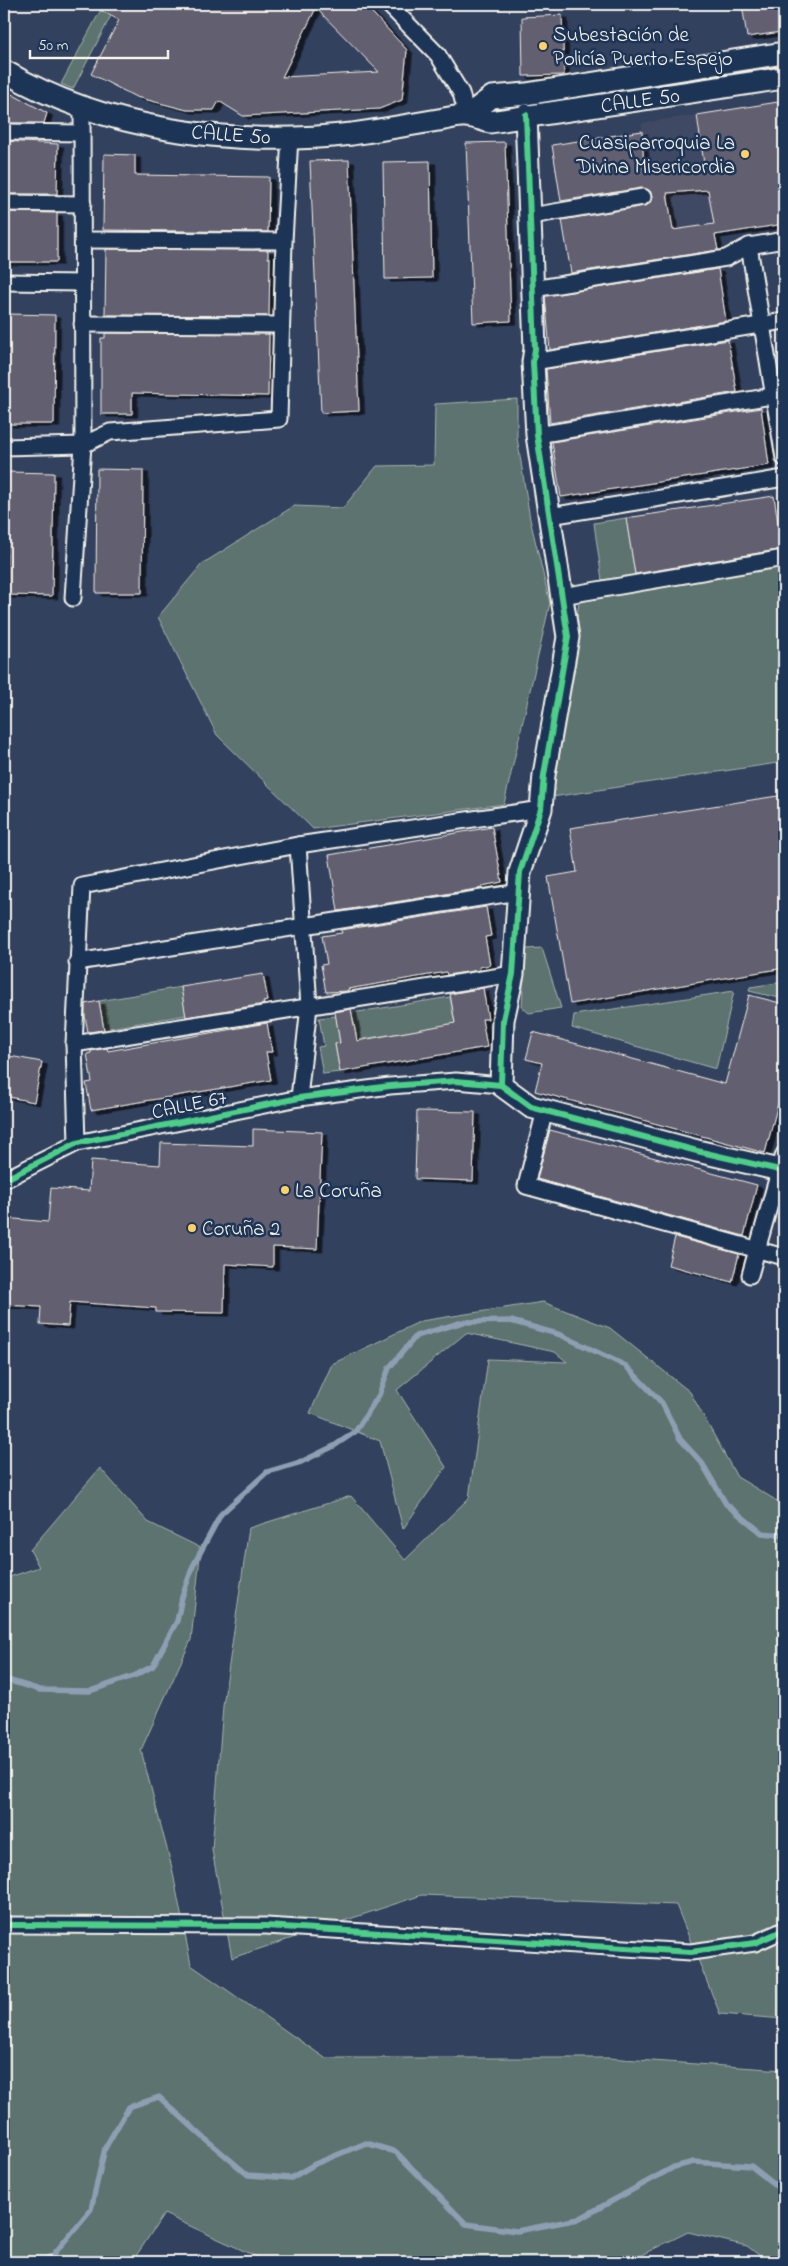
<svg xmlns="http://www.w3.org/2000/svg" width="788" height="2266" viewBox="0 0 788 2266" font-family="'Indie Flower',sans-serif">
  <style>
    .built { fill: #404a63 }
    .green { fill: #5d736f; stroke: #a8b2ac }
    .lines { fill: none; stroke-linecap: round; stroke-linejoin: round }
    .stream { stroke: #8d9fb2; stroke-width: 5.5 }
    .building { fill: #625e70; stroke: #f4f1e8; fill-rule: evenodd; filter: url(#shadow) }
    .street-casing { stroke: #f4f1e8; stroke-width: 19 }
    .secondary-casing { stroke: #f4f1e8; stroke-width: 25 }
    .street { stroke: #1d3557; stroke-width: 15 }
    .secondary { stroke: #1d3557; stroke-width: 21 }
    .cycleway-casing { stroke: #1d3557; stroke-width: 9 }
    .cycleway { stroke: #4dcf88; stroke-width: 6 }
    .poi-dot { fill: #ffd166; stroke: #1d3557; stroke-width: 2 }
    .labels { text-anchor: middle; stroke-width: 5; stroke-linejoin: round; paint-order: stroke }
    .poi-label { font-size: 21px; fill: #f4f1e8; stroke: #1d3557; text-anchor: start }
    .street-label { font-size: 21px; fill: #f4f1e8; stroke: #1d3557 }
  </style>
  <defs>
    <filter id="shadow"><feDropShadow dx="5.5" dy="3" stdDeviation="0" flood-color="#0009"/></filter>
  </defs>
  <rect width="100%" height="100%" fill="#32415e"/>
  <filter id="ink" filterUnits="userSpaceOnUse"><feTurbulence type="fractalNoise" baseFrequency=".02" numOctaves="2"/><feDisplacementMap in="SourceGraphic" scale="10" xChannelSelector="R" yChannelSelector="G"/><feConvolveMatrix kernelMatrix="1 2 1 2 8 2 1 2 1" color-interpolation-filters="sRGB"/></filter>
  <g filter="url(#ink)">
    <path class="built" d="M697,115l17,109 -66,10 -9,-73 4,-2 -1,-36z"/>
    <g class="green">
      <path d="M104,4h13l-44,85 -12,-5z"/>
      <path d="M517,399v38l13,82 20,84 -46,201 -191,25 -96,-94 -59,-118 44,-53 92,-58 49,2 34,-42 57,-1 1,-61z"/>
      <path d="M626,518l9,57 -33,5 -8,-57z"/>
      <path d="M784,565v197l-232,35 27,-195z"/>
      <path d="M542,948l19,60 -32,5 -7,-6 3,-54 2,-4z"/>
      <path d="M784,982v17l-35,-8 1,-4z"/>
      <path d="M181,987l5,28 -82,14 -5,-28z"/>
      <path d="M734,991l-18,78 -144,-41 2,-13z"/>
      <path d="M450,997l5,27 -98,16 -5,-27z"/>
      <path d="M336,1016l4,27 -5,2 5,27 -17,2 -5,-27 6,-1 -5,-28z"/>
      <path d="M543,1302l67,26 80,64 47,85 47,28v514l-64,-5 -44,-109 -254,-10 -190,63 -20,-108 11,-144 26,-178 102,-32 54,64 64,-62 19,-139 79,3 -12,-10 -89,-19 -69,57 49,77 -43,62 -23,-88 -70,-28 22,-49 89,-43z"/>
      <path d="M100,1468l48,54 53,26 -10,92 -50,110 31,118 19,97 134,93h283l176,12v192h-16l-21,-16 -59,-14 -61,30h-359l-104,-48 -32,48h-128v-683l35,-12 -9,-17z"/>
    </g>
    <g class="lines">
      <g class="stream">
        <path d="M4,1679l36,11 50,1 46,-16 17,-9 24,-45 5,-24 11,-31 28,-52 46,-42 34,-10 33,-16 21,-14 24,-37 10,-27 27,-32 47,-14 48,-1 50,14 65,31 36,37 18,36 22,24 24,41 36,29 22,2"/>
        <path d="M43,2262l11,-8 37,-45 14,-61 24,-41 30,-10 43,39 46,39 43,3 24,-14 51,-21 30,9 70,72 51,7 62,-12 95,-52 20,-5 57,4 33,26"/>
      </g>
    </g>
    <g class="building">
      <path d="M89,4h275l43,46 -5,50 -23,9 -136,7 -24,-15 -5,9h-27l-51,-13 -45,-23 28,-54zM316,8l63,64 -97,5z"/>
      <path d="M742,4h42v15l-5,1 2,12 -34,5z"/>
      <path d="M562,15l2,60 -41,1 -1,-59z"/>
      <path d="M4,90l43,23 -3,10h-40z"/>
      <path d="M784,101v123l-69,11 3,15 -147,23 -9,-53 83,-14 4,-2 3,-8 -2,-5 -9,-3 -80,13 -9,-56 90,-14 2,39 60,-6 -7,-49zM708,190l6,34 -41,6 -6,-37z"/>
      <path d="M4,141l54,3 -1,50h-53z"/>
      <path d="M505,142l6,179 -38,2 -7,-180z"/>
      <path d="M104,154l31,1v20l134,2 -1,55 -165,-2z"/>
      <path d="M349,160l10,251 -38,2 -11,-252z"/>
      <path d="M430,161l2,117 -47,1 -2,-117z"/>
      <path d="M4,212l53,1v49h-53z"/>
      <path d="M106,249l162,1v8h2l-1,58 -164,-1z"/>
      <path d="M718,269l8,52 -176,29 -5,-54z"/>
      <path d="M8,314l47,1 -1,109h-47z"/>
      <path d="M105,333l164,1 -1,62 -136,-3v21h-31v-76h4z"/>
      <path d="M728,340l9,52 -187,31 -4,-54z"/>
      <path d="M761,408l8,57 -208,32 -9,-55z"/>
      <path d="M97,469l46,1 -1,123h-46z"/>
      <path d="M7,472l47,1 -2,123 -46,-1z"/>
      <path d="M774,496l8,53 -147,25 -9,-56z"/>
      <path d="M784,795v173l-214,36 -22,-127 29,-5 -7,-44z"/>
      <path d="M492,827l10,55 -20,4 1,2 -145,23 -9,-56z"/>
      <path d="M486,907l5,29 -6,1 5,28 -11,2 1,3 -33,5 -1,-3 -98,17v2l-22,1 -5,-27 6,-1 -5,-28 20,-3 -1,-3z"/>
      <path d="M263,974l5,27 -5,1 1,2 -78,13 -5,-30z"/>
      <path d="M483,988l5,31h-6l5,28 -147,25 -5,-28 5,-1 -5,-31 16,-3 6,32 98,-18 -5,-29z"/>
      <path d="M749,995l35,9v77l-19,72 -230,-62 7,-28 -16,-4 7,-27 192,52z"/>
      <path d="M99,1001l5,29 -16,2 -3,-16v-12z"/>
      <path d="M267,1023l5,29h-6l5,28 -180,30 -5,-27 6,-1 -5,-28 4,-1v-2l16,-3 1,3z"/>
      <path d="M4,1055l38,7 -8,40 -30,-6z"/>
      <path d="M417,1111l58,1 -2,69 -58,-2z"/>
      <path d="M253,1129l69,3 -5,117 -44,-2v20l-48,-3 -1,49 -68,-1v-4l-86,-6 -2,24 -28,-2 1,-17 -37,-2v-87l44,4 3,-34 38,3 2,-31 69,5 1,-22 92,3z"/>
      <path d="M550,1130l207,55 -13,51 -207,-57z"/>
      <path d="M675,1237l64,17 -7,28 -64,-17z"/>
    </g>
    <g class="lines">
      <g class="street-casing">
        <g id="street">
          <path d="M388,4l50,51 23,38 6,23"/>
          <path d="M4,132l78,1"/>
          <path d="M4,203l79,1"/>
          <path d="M531,216l112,-19"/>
          <path d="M84,240l200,1"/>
          <path d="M749,246l35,212"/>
          <path d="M4,282l79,1"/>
          <path d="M533,289l193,-31 23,-12 35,-6"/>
          <path d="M82,324l199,1"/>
          <path d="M533,362l251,-41"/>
          <path d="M537,435l247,-41"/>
          <path d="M4,447l79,-2 27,-13 169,-13 5,-178 6,-104"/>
          <path d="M550,516l234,-38"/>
          <path d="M562,596l222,-38"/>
          <path d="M73,598l10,-153 -1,-336"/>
          <path d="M298,845l11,161 -10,92"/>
          <path d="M77,962l442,-70"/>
          <path d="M74,1044l439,-70"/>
          <path d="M545,1110l-19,76 258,71"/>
          <path d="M77,1143l-3,-99 8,-158 216,-41 243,-36"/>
          <path d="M4,1180l73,-37 222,-45 91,-12 66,-5 45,4"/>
          <path d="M750,1275l34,-121"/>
          <path d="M4,1925l262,1 425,26 64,-9 29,-13"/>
        </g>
      </g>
      <g class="secondary-casing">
        <g id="secondary">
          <path d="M4,71c102,60 231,76 348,63 28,-4 57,-9 86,-14 9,-1 20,-5 30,-4 7,1 15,4 22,6l294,-44"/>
          <path d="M526,115l9,234 -2,13 4,73 31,202 -24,138 -3,34 -21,63 -7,102 -10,46 -2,65 30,22 166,44 87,20"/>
          <path d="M467,116l25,-19 34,-3 258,-41"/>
        </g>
      </g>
      <use href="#street" class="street"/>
      <use href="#secondary" class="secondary"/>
      <g class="cycleway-casing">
        <g id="cycleway">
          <path d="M501,1085l2,-65 10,-46 7,-102 21,-63 3,-34 24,-138 -31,-202 -4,-73 2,-13 -9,-234"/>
          <path d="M4,1180l73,-37 222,-45 91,-12 66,-5 45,4 30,22 166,44 87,20"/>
          <path d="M4,1925l262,1 425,26 64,-9 29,-13"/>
        </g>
      </g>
      <use href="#cycleway" class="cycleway"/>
    </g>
  </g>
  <g class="poi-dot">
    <circle cx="543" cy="46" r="5"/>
    <circle cx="745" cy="154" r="5"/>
    <circle cx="285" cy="1190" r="5"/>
    <circle cx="192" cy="1228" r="5"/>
  </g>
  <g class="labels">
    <g class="poi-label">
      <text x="553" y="41">Subestación de<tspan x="553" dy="24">Policía Puerto Espejo</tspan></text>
      <text x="735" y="149" text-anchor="end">Cuasiparroquia La<tspan x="735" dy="24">Divina Misericordia</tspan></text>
      <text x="295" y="1197">La Coruña</text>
      <text x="202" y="1235">Coruña 2</text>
    </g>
    <g class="street-label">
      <text transform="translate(640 100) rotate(-8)" y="7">CALLE 50</text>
      <text transform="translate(231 134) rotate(4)" y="7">CALLE 50</text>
      <text transform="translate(189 1104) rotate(-12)" y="7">CALLE 67</text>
    </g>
  </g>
  <rect width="788" height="2266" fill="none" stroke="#1d3557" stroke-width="20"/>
  <rect x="10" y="10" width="768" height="2246" fill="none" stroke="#f4f1e8" stroke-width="2" filter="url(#ink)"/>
  <path d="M30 50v8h138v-8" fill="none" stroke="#f4f1e8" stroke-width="2.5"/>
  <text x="38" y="50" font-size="15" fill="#f4f1e8" stroke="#1d3557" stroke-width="4" paint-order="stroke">50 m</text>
</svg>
